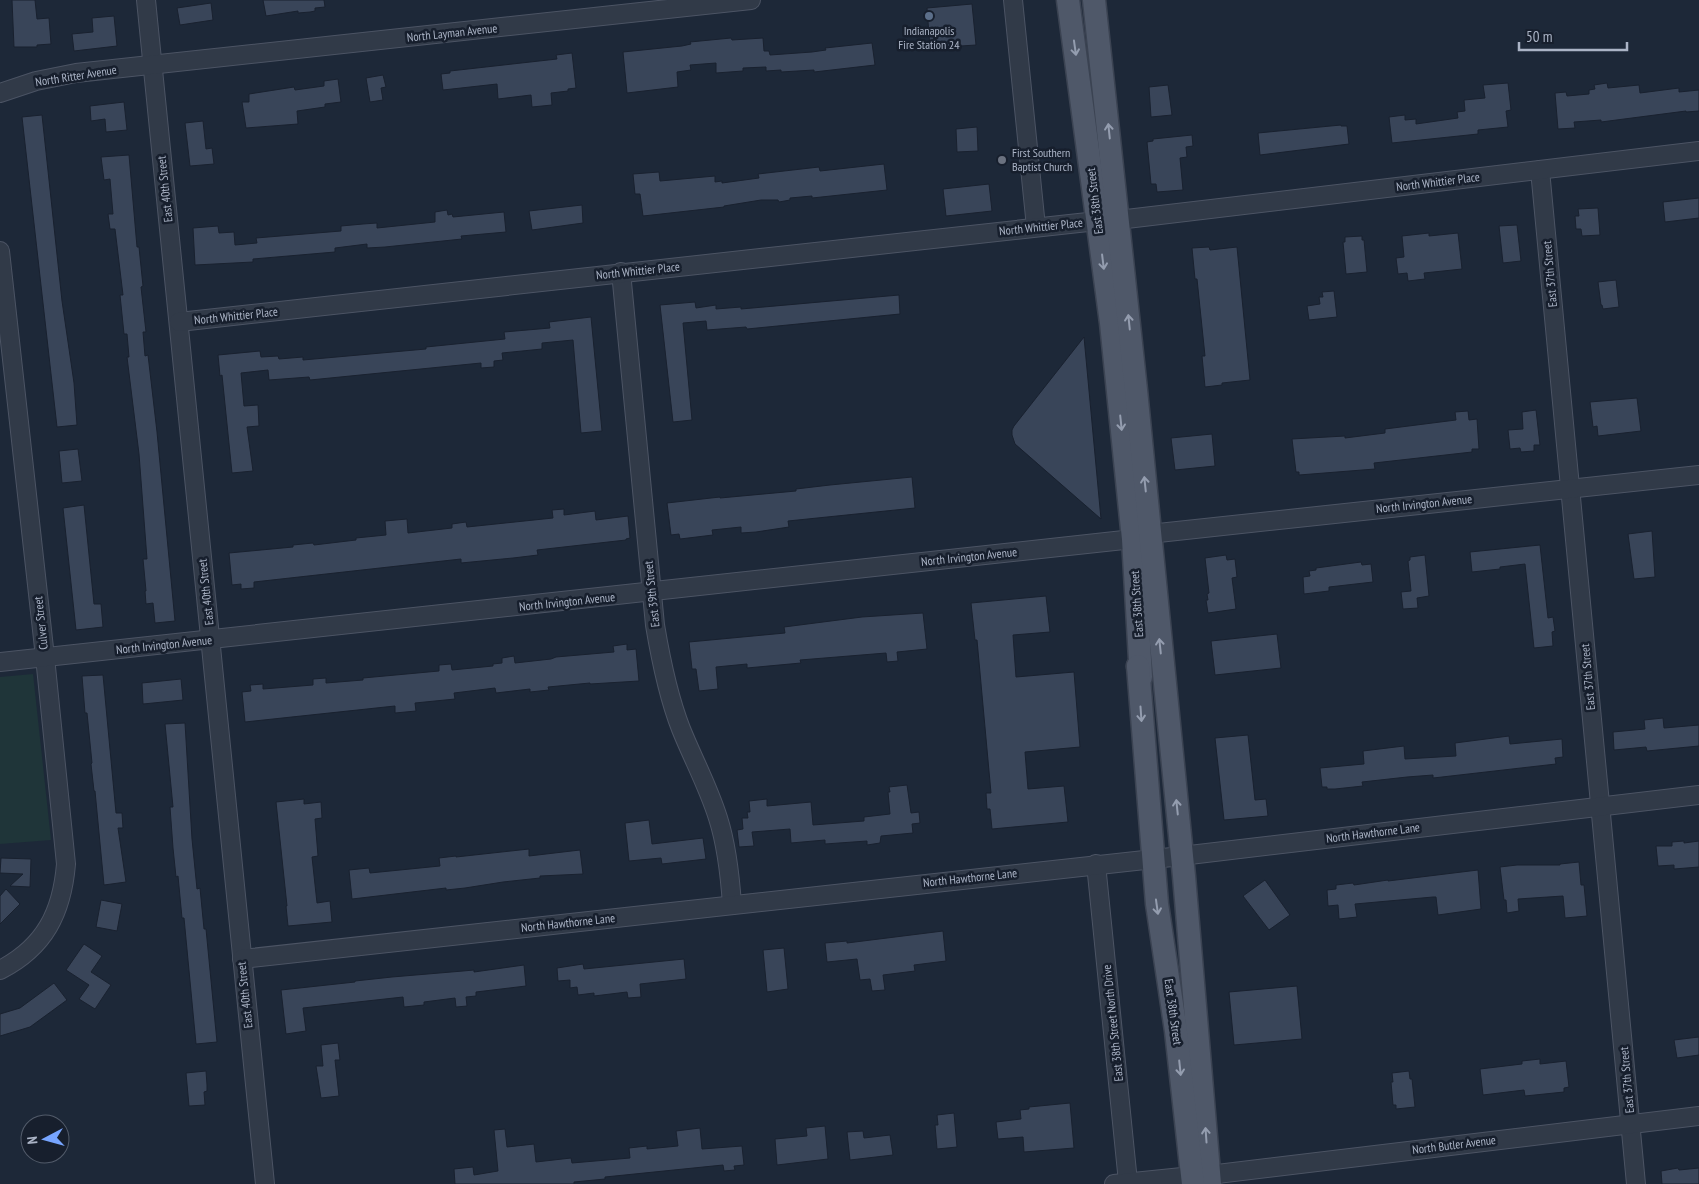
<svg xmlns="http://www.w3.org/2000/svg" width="1699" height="1184" viewBox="0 0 1699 1184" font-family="'PT Sans Narrow',sans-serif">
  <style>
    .green { fill: #1f3539 }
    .building { fill: #394559; stroke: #19212f }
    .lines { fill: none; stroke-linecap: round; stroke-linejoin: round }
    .minor-casing { stroke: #4c5464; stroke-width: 20 }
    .major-casing { stroke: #3b4352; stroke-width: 25 }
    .minor { stroke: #313a48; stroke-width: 18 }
    .major { stroke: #4f5869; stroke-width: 22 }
    .oneway { stroke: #949daf }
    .service-dot { fill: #5c6f8a; stroke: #171f2d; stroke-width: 2 }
    .worship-dot { fill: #6b7280; stroke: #171f2d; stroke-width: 2 }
    .labels { text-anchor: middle; stroke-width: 5; stroke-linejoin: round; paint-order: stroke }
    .poi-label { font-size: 12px; fill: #abb4c6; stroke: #171f2d }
    .street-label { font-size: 12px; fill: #abb4c6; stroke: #171f2d }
  </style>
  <rect width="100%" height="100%" fill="#1d2838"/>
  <path class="green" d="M33,674l18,166 -51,4v-167z"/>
  <g class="building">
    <path d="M12,0h23l2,19 12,-1 2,26 -14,1v2h-23z"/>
    <path d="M263,0h61l1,7 -10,1v3l-5,1 -12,1v-2l-32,5z"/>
    <path d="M211,3l2,17 -33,5 -3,-17z"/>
    <path d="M972,4l4,41 -46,3 -3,-40z"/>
    <path d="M114,16l3,30 -43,5 -2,-17 21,-2 -1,-14z"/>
    <path d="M731,38l1,2 31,-2 1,13h5l1,4 42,-3 14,-2 -1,-2 47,-5 3,22 -61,7v-2l-33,2v-2l-15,1v-4l-23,1v3l-27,2v-10l-26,2 1,5 -14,2 1,15 -51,6 -4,-41 59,-6 9,-2 -1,-2z"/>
    <path d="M572,53l4,35 -8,1v2l-17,2 1,12 -20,2 -1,-12 -33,4 -1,-15 -54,6 -2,-16 9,-1v-2l107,-12 -1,-4z"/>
    <path d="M383,75l3,12 -5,1 2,12 -13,2 -4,-24z"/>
    <path d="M338,79l3,23 -16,2v3l-28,4 1,13 -52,4 -4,-26h7v-8l45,-7 1,3 29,-4v-5z"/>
    <path d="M1508,83l3,27 -5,1 2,16 -30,3v4l-86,9 -3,-26 16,-2v5l11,-1v5l42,-6 -1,-6 8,-1 -1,-11 21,-2 -2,-13z"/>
    <path d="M1607,83l1,5 31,-3 1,8 39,-5v4l20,-2v21l-13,1v-1l-85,11v-2l-27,2 1,6 -17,1 -3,-36 11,-1 1,4 22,-2v-4l6,-1 -1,-4z"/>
    <path d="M1168,85l4,30 -21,2 -2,-30z"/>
    <path d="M124,102l3,28 -21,2 -1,-13 -14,2 -1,-15z"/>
    <path d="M42,115l20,186 12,82 3,42 -20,2 -35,-310z"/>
    <path d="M203,121l3,28 6,-1 2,16 -24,2 -5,-43z"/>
    <path d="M1341,125v1h6l2,18 -89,11 -2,-22z"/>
    <path d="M977,127l1,24 -21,1 -1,-23z"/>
    <path d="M1192,135l1,11 -7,1 1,10 -7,1 3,32 -26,2 -1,-8h-5l-4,-42 6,-1v-2z"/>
    <path d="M129,155l8,92h2l4,39 -2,1 5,45h-3l2,24 3,-1 9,77 18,189 -20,2 -2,-20 -7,1 -1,-13h1l-3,-32h4l-8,-105 -12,-97h2l-2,-23h-3l-4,-39h3l-8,-66h-5l-2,-15h5l-3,-35 -6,1 -3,-23z"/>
    <path d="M884,164l3,26 -75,8v-2l-22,2v2l-11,2 -1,-2h-17l-37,6v1l-81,9 -3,-22h-5l-2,-20 26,-2 1,9 55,-5v6l7,-1v2l37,-5 -1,-4 61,-7 1,4z"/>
    <path d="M989,184l3,27 -46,5 -3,-27z"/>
    <path d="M1699,198v20l-34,4 -2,-20z"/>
    <path d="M582,205l1,18 -51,7 -3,-19z"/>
    <path d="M1598,208l2,27 -18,1 -1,-7h-5l-1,-13h4l-1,-7z"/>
    <path d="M447,210l1,5 4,-1 1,3 51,-5 2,20 -45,4 1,3 -77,8 -18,1v-4l-32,4v4l-82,7v3l-58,3 -2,-37 25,-2 1,7 15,-1 1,13 22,-2 -1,-5 85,-7v-5l22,-2 14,-1v5l58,-6v-10z"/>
    <path d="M1517,225l4,36 -18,2 -4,-37z"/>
    <path d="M1429,233v3l29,-3 4,36 -38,4 1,6 -17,2 -1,-8 -9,1 -2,-16 8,-1 -2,-21z"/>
    <path d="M1362,236v4h2l3,32 -21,2 -3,-32h2v-5z"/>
    <path d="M1209,247l1,3 27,-3 13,133 -28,3v2l-17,2 -3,-31h3l-8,-77h-2l-3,-31z"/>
    <path d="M1616,280l3,27 -16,2 -1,-4h-1l-3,-23z"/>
    <path d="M1334,291l3,26 -28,3 -2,-14 13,-2 -1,-7h4l-1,-5z"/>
    <path d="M899,295l1,19 -153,15 -1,-2 -39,3 -1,-9 -23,2 9,97 -19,2 -13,-117 35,-3 1,6 20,-3v4l25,-2v2z"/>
    <path d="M591,317l11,114 -21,2 -8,-93 -31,3v6l-40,4 1,7 -9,1v6l-13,1v-5l-171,17 -1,-3 -40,3 -1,-10 -27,3 3,33 14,-1 1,21 -12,1 6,44 -21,2 -10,-98 -2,1 -2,-21 42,-4 1,6 17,-1 1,3 24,-2v3l123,-11v-2l79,-8 -1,-7 46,-4 -1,-6z"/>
    <path d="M1084,337l17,182 -86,-75 -3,-9v-5l2,-4z"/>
    <path d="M1637,398l4,33 -43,5 -1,-10 -4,1 -3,-25z"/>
    <path d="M1536,410l4,35h-6v6l-13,1 -1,-4 -10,1 -2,-19 15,-1 -1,-17z"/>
    <path d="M1468,411l1,9 8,-1 2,30h-7v3l-98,11 1,6 -76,6v-3h-3l-4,-33 53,-3v2l40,-5v-4l71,-9 -1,-8z"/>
    <path d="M1212,434l3,32 -40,4 -4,-32z"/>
    <path d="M78,449l4,32 -20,2 -3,-32z"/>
    <path d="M912,477l3,31 -127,13 1,6 -33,5 -15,1v-6l-29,3 1,5 -33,4 -1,-5 -8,1 -4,-32 53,-6v1l76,-7v-2l34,-4z"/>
    <path d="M84,505l10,99h7l2,23 -27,3 -13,-122z"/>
    <path d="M564,509v6l31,-4 1,9 32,-4 2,22 -4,1v1l-89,10 1,5 -25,3 -52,5v-4l-207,23v6l-13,1v-5l-9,1 -3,-32 64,-6v-2l20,-2 1,2 42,-5v-2l30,-3 -1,-14 22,-2 1,14 44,-5v-4l14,-2 1,5 86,-9 -1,-8z"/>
    <path d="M1652,531l3,46 -21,2 -6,-45z"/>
    <path d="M1540,545l8,73 5,-1 2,14 -3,1 1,14 -19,2 -9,-84 -25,3v2l-28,3 -2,-20z"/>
    <path d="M1226,555l1,5 8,-1 2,18 -5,1 4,31 -28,4 -2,-13h2l-1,-6 2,-1 -4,-35z"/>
    <path d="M1425,555l4,41 -12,2 1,10 -15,1 -2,-17 10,-1 -3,-30 2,-1v-3z"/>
    <path d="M1361,562l1,3 9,-1 2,18 -44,5v4l-25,3 -1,-17 7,-1 -1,-5 7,-1v-2z"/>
    <path d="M1046,596l4,36 -37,3 3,42 58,-5 6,75 -55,5 3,37 36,-3 4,36 -76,7 -2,-20h-3l-1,-16h5l-14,-153h-2l-4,-37z"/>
    <path d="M923,613l4,36 -30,3 1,9 -11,1 -1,-9 -86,7 1,3 -54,5v-4l-31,3 2,22 -19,2 -3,-22h-4l-3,-27 96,-9 -1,-6 78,-10z"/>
    <path d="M1277,634l4,34 -66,7 -4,-34z"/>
    <path d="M627,644v6l9,-1 3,32 -49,3v-1l-42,4 1,3 -19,2v-3l-34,4 -1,-5 -41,5 1,6 -40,4 1,8 -21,2v-7l-150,16 -3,-30 9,-1 -1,-6 13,-1v5l50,-4v-6l13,-1v5l37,-3v-2l76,-7v-6l12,-1 1,6 41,-4v-2l9,-1v-5l12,-2 1,7 36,-4 5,-2 58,-5 -1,-6z"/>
    <path d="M103,675l13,138h6l1,15h-5l8,54 -22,3 -9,-94h-1l-3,-27 1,-1 -5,-50h-2l-3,-37z"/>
    <path d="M181,679l2,21 -40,4 -1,-21z"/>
    <path d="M1663,718l1,10 35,-3v21l-52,5 -1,-4 -32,3 -1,-18 32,-3 -1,-9z"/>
    <path d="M185,723l7,116 5,50 3,-1 4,41h2l11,113 -21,2 -12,-126h-2l-4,-42 -2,1 -3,-29 -3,-41h3l-8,-83z"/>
    <path d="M1248,735l7,65 11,-1 2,17 -44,4 -9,-82z"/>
    <path d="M1509,736l1,8 52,-5 1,18 -8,1 1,6 -114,13 -9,1v-3l-26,2 -45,5 1,4 -28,3h-8v-2h-5l-2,-19 44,-4 -1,-13 41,-5 1,13 51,-3 -1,-13z"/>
    <path d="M907,785l4,28 8,-1 1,11 -8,1 1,9 -32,3 -1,7 -13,2v-4l-42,3v-4l-34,3 -1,-14 -38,3 2,14 -15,1 -2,-17 6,-1 -1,-11h6l-1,-6h3l-1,-11 18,-2v7l44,-4 2,23 51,-4v-4l26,-3 -2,-22h2l-1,-5z"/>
    <path d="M304,799v5l17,-2 1,16 -7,1 3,37 -6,1 5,46 13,-2 2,21 -44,4 -2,-20h1l-11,-104z"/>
    <path d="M649,820l3,24 51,-6 3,21 -44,5 -1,-6 -32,3 -4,-38z"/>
    <path d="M1684,841v2l15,-2v26l-25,2v-4l-16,1 -2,-20h16v-4z"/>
    <path d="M529,849v7l51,-6 3,24 -43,2v2l-37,4 -38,6 -19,2v-2l-94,11 -3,-29 20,-2 1,5 70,-7 -1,-8 17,-2v1z"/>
    <path d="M1,858l30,1 -1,28 -20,-1 13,-12 -23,-1z"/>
    <path d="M1579,862l2,23h3l3,31 -22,2 -2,-22 -45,3 1,12 -12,2 -1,-13h-2l-4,-33 17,-2h43v-1z"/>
    <path d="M1478,870l3,39 -43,6 -2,-18h-3l-78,7 2,13 -18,2 -1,-14 -10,1 -1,-16 9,-1v-4l17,-2 1,2 34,-5v1z"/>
    <path d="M1265,880l25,35 -21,15 -26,-34z"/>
    <path d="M6,889l14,15 -20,20v-28z"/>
    <path d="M101,900l21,4 -5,27 -21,-4z"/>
    <path d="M943,931l3,30 -32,4 1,6 -32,4 2,15 -13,1 -2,-12 -10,1 -3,-21 -30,3 -2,-19 22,-2v2z"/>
    <path d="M84,944l18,12 -11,16 20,13 -16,24 -16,-10 10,-14 -23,-15z"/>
    <path d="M784,948l4,41 -21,3 -4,-42z"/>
    <path d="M684,959l2,20 -46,5 1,13 -13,1 -1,-6 -33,4v-3l-16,2 -1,-8 -7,1v-8l-12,1 -1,-13 26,-4 1,5z"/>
    <path d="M524,965l2,21 -50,6v4l-10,1 1,9 -11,1 -1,-9 -31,4v3l-20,2 -1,-10 -100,11 3,23 -20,3 -5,-44 74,-8v-1l37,-4 71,-6 11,-1v2z"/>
    <path d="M54,983l13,17 -37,27 -30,9v-22l20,-6z"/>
    <path d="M1297,986l5,53 -68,6 -5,-53z"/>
    <path d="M1699,1037v18l-22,3 -3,-18z"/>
    <path d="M338,1043l2,17h-5l4,36 -18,2 -5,-32h7l-2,-21z"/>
    <path d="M1540,1059v5l26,-3 3,26 -5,1v4l-39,4 -1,-6 -41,5 -3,-26 42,-5v-3z"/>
    <path d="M206,1071l1,14v6l-3,1 1,13 -16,1 -3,-33z"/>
    <path d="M1409,1071l1,8h2l3,28 -19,2v-4h-3l-2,-23h2l-1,-9z"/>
    <path d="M1070,1103l4,45 -50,4 -1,-15 -25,2 -2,-17 25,-3 -1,-9 9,-1v-2z"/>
    <path d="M954,1113l3,34 -20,2 -2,-24h3l-1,-10z"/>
    <path d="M825,1126l3,33 -51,6 -2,-26 32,-3 -1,-8z"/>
    <path d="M700,1128l2,21 40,-3 2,19 -10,1 1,4 -11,1 -1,-6 -118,12v2l-31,3v2h-119l-1,-15 19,-2 1,8 24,-4 -4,-41 11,-1 2,18 27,-3 2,18 35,-4 1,5 58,-5 -1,-10 18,-2v3l31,-3 -2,-15z"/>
    <path d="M863,1131l1,7 26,-3 3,20 -43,5 -3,-28z"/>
    <path d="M1678,1168l1,2 20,-2v16h-37l-1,-13z"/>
  </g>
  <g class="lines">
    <g class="minor-casing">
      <g id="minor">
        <path d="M146,0l119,1184"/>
        <path d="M1013,0l23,227"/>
        <path d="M0,93l36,-12 40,-8 675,-73"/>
        <path d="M1540,170l96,1014"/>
        <path d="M1118,220l581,-69"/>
        <path d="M0,251l45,406 21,207c-4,48 -21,83 -66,106"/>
        <path d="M621,272l34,353c6,36 13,71 26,104 12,30 27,57 37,89 9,28 12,57 14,87"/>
        <path d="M179,322l918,-101"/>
        <path d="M1149,534l550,-59"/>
        <path d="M0,662l1133,-123"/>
        <path d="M1096,864l32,318"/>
        <path d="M242,959l939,-103 518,-61"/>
        <path d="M1209,1175l490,-59"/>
        <path d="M1114,1184l78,-8"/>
      </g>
    </g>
    <g class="major-casing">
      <g id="major">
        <path d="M1068,0l43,323 22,216 8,138 -3,-11"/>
        <path d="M1094,0l42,390 48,486 26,308"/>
        <path d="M1138,666l19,238 19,127 17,153"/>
      </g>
    </g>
    <use href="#minor" class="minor"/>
    <use href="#major" class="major"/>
  </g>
  <defs><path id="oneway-shaft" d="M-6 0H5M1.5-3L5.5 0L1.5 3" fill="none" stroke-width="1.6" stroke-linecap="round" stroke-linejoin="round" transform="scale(1.25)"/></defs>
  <g class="oneway">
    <use href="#oneway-shaft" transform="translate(1075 48) rotate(82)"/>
    <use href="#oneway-shaft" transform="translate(1109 131) rotate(-96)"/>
    <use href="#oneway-shaft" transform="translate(1103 262) rotate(83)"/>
    <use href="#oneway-shaft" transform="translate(1129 322) rotate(-96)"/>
    <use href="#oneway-shaft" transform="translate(1121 423) rotate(84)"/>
    <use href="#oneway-shaft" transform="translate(1145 484) rotate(-96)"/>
    <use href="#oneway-shaft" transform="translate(1160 646) rotate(-96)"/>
    <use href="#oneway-shaft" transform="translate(1141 714) rotate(86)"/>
    <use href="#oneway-shaft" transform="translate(1177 807) rotate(-96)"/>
    <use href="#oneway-shaft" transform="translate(1157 907) rotate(82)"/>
    <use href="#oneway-shaft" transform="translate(1180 1068) rotate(84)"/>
    <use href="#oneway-shaft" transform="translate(1206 1135) rotate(-94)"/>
  </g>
  <circle class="service-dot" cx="929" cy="16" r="5"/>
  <circle class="worship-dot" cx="1002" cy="160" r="5"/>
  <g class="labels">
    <g class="poi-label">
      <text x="929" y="35">Indianapolis<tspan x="929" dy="14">Fire Station 24</tspan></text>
      <text x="1012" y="157" text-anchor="start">First Southern<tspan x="1012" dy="14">Baptist Church</tspan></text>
    </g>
    <g class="street-label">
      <text transform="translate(452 33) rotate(-6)" y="4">North Layman Avenue</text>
      <text transform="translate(76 76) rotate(-9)" y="4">North Ritter Avenue</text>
      <text transform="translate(1438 182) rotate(-7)" y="4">North Whittier Place</text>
      <text transform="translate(165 189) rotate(-96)" y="4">East 40th Street</text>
      <text transform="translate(1095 201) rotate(-97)" y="4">East 38th Street</text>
      <text transform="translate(1041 227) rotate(-6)" y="4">North Whittier Place</text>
      <text transform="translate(638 271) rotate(-6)" y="4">North Whittier Place</text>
      <text transform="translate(1550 274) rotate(-95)" y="4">East 37th Street</text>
      <text transform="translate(236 316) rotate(-6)" y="4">North Whittier Place</text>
      <text transform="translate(1424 504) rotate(-6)" y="4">North Irvington Avenue</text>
      <text transform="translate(969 557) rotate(-6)" y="4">North Irvington Avenue</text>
      <text transform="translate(206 592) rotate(-96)" y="4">East 40th Street</text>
      <text transform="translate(652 594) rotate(-96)" y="4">East 39th Street</text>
      <text transform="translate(567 602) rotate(-6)" y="4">North Irvington Avenue</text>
      <text transform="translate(1137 604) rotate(-94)" y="4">East 38th Street</text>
      <text transform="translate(41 623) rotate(-96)" y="4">Culver Street</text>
      <text transform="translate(164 645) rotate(-6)" y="4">North Irvington Avenue</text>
      <text transform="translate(1588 677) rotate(-95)" y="4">East 37th Street</text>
      <text transform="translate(1373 833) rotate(-7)" y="4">North Hawthorne Lane</text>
      <text transform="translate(970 878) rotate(-6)" y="4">North Hawthorne Lane</text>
      <text transform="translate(568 923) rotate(-6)" y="4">North Hawthorne Lane</text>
      <text transform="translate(245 995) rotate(-96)" y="4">East 40th Street</text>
      <text transform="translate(1173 1012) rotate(82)" y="4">East 38th Street</text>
      <text transform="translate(1113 1023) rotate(-96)" y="4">East 38th Street North Drive</text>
      <text transform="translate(1627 1080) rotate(-95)" y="4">East 37th Street</text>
      <text transform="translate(1454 1145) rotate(-7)" y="4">North Butler Avenue</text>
    </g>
  </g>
  <g transform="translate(45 1139) rotate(264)"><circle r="24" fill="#171f2d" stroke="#525b6a"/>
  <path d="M0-4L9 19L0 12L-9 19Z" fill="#77a5ff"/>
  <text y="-8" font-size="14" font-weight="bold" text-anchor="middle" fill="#abb4c6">N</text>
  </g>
  <path d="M1519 42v8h108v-8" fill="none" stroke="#abb4c6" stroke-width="2.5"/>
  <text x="1526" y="42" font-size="15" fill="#abb4c6" stroke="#171f2d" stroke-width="4" paint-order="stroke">50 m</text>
</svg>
